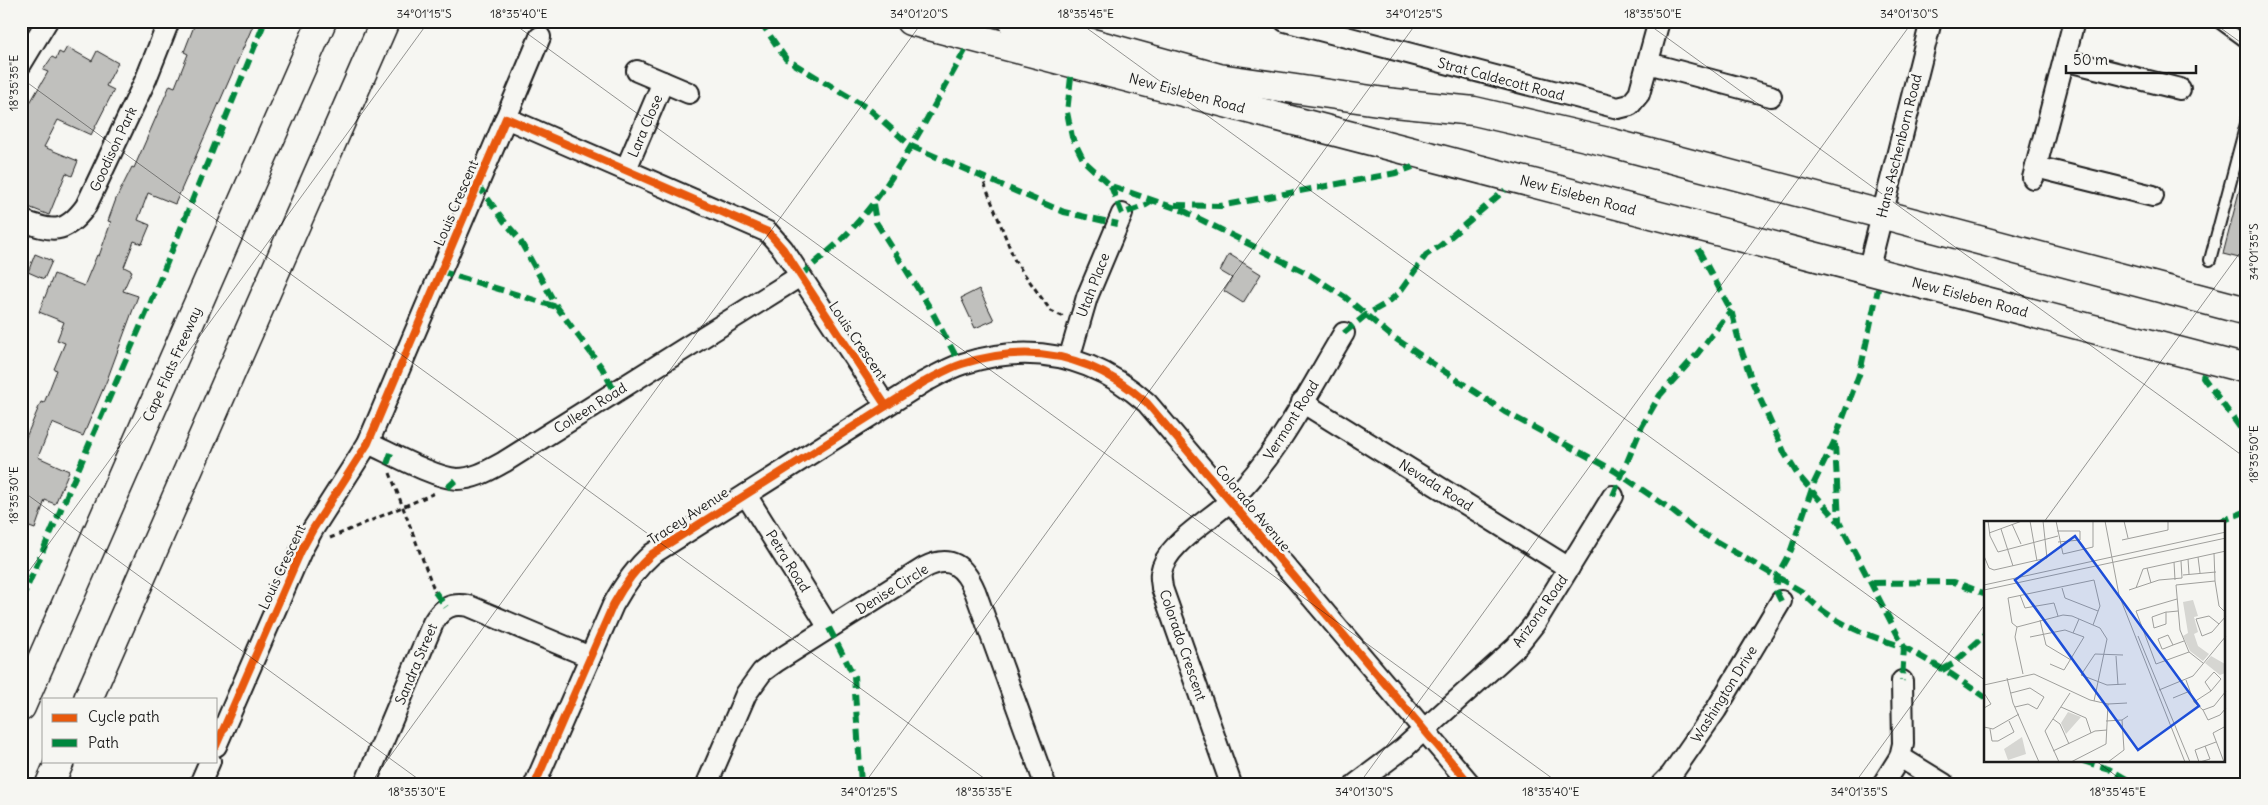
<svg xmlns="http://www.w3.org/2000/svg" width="2268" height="805" viewBox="0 0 2268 805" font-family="Delius,sans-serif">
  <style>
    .building { fill: #c0c0bd; stroke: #1c1c1c }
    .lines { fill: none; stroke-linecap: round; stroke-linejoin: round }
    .lane-casing { stroke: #1c1c1c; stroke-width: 14 }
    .street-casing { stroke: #1c1c1c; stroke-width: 24 }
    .secondary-casing { stroke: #1c1c1c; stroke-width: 31 }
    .highway-casing { stroke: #1c1c1c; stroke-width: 31 }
    .path { stroke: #1c1c1c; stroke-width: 3; stroke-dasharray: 5 4; stroke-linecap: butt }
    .lane { stroke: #f6f6f2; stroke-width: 10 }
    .street { stroke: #f6f6f2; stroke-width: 20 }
    .secondary { stroke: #f6f6f2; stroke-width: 28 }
    .highway { stroke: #f6f6f2; stroke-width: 28 }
    .quiet { stroke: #00873e; stroke-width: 6; stroke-dasharray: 12 6; stroke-linecap: butt }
    .cycleway-casing { stroke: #f6f6f2; stroke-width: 11 }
    .cycleway { stroke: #e8590c; stroke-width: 8 }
    .ticks { fill: none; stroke: #1c1c1c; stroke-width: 1; stroke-opacity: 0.45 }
    .labels { text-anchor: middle; stroke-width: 5; stroke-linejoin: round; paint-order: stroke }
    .street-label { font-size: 14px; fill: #1c1c1c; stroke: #f6f6f2 }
    .inset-road { fill: none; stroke: #9f9f9c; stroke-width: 1 }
    .view { fill: #1d4ed8; fill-opacity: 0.15; stroke: #1d4ed8; stroke-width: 2.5 }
    .inset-edge { fill: none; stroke: #1c1c1c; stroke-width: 2.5 }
    .neatline { fill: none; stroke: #1c1c1c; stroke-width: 2 }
    .ticks-label { font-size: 12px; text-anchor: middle; fill: #1c1c1c }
  </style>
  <rect width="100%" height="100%" fill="#f6f6f2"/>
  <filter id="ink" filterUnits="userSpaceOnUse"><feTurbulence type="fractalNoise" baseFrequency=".02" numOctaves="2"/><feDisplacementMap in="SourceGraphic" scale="10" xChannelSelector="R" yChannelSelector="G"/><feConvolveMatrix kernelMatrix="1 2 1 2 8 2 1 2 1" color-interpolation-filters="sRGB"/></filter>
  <g filter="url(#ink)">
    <g class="building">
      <path d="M196,21h59l-80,183 -27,-11 -10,27 12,5 -8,19 -8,-3 -10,26 8,4 -9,20 15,5 -31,84 -24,56 -31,-13 -14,34 31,14 -14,33 -10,-4 -10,29 -14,-5v-75l20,-47 3,1 13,-33 -3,-1 11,-26 -8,-3 7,-18 -25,-10 15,-38 30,12 13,-31 2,1 12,-34 -3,-1 8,-22 16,-32 2,1 36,-83 5,2 13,-33 -4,-2z"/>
      <path d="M67,47l25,14 5,-10 21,12 -12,23 8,4 -23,45 -33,-15 -14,27 34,14 -6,15 -6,-3 -17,42 -28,-11v-86l27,-46 -5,-2 9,-13 4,2 3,-7 4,2z"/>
      <path d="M2242,180l5,1v79l-24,-6z"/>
      <path d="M35,254l17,7 -8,18 -16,-7z"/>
      <path d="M1229,254l32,20 -18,29 -19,-12 8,-13 -12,-7z"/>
      <path d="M979,289l15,31 -19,8 -14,-30z"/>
    </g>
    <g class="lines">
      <g class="lane-casing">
        <g id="lane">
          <path d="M2217,21l30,22"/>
          <path d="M2210,260l37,-140"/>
        </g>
      </g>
      <g class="street-casing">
        <g id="street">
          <path d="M1285,21l333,87 12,-3 9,-11 20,-73"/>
          <path d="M2064,60l116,29"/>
          <path d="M1648,63l123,33"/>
          <path d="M21,64l26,-43"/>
          <path d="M637,71l52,22"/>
          <path d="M506,118l34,-81"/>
          <path d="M2036,167l117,29"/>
          <path d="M626,169l37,-87"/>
          <path d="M2033,178l41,-157"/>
          <path d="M21,220c31,12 44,15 65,-14l60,-127 23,-58"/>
          <path d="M1868,271l63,-250"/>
          <path d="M1069,359l18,-62 35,-83"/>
          <path d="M1302,402l267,166"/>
          <path d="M368,443c22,10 67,35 89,36 18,0 32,-9 47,-17l296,-186"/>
          <path d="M746,495l83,133"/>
          <path d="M216,746l85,-195 12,-22 55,-86 138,-325 262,114 15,17 103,157"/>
          <path d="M1900,757l44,27"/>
          <path d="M200,784l10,-23"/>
          <path d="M365,784l68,-161c9,-16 19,-20 36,-17l121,51"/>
          <path d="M535,784l78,-179c11,-20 22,-36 39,-51l272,-172c12,-6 25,-14 38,-18 69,-22 131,-9 185,39l323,381"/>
          <path d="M707,784l39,-90 16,-22 15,-11 147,-93c27,-14 40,-2 51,23l70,193"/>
          <path d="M1231,784l-69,-196c0,-4 -2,-10 -1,-15 4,-29 50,-53 70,-73 47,-45 79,-111 113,-167"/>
          <path d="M1356,784l48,-36 112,-101 19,-24 78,-127"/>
          <path d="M1662,784l9,-9 45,-65 65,-109"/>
          <path d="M1883,784l17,-27 3,-13 -1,-63"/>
        </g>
      </g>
      <g class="secondary-casing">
        <g id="secondary">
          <path d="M910,21l1337,348"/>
          <path d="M1012,21l207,57 166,24 89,9 138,32 635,168"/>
        </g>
      </g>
      <g class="highway-casing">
        <g id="highway">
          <path d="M88,699l297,-678"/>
          <path d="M21,707l301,-686"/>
          <path d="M50,784l10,-23"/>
        </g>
      </g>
      <g class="path">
        <path d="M981,175l34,86 36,50 13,6"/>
        <path d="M390,473l45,119"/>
        <path d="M330,538l105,-45"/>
      </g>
      <use href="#lane" class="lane"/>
      <use href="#street" class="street"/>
      <use href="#secondary" class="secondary"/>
      <use href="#highway" class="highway"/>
      <g class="quiet">
        <path d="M760,21l26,38 83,50 42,37 153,66 54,12"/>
        <path d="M1071,77l-4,35 5,25 12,24 27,25 73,25 126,64 35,22 45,38 115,77 110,59 51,35 29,23 106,62c30,32 62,43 103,56l-2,34"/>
        <path d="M477,184l27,37 14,16 39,70 45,61 13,24"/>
        <path d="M1111,186l11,28 24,-9 8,-5"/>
        <path d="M873,204l3,18 54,86 30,56"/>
        <path d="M1175,205l45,1 176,-33 17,-6"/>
        <path d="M1698,249l33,61 10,39 11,32 33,73 13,21 41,47"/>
        <path d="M440,271l117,36"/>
        <path d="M800,276c19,-17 40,-33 56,-52 45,-51 76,-116 110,-175"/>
        <path d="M1344,333l22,-18 21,-12 12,-10 27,-38 14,-9 65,-56"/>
        <path d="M2204,374l-1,3 44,60"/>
        <path d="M1835,444l4,78 65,125 47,27 35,24"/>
        <path d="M387,464l4,-11"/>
        <path d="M447,488l10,-9"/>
        <path d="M1613,496l29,-70 18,-31 38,-42 33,-43"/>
        <path d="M2219,522l28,-11"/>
        <path d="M1873,583l81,-1 32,12"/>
        <path d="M435,592l11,15"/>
        <path d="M21,601l130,-299 114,-281"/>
        <path d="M1781,601l-6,-12 2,-13 14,-26 23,-67 20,-41 26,-70 18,-83"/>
        <path d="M829,628l25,48 7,108"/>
        <path d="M1942,670l11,-6 33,-30"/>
        <path d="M2083,761l26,8 26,15"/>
      </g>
      <g class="cycleway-casing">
        <g id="cycleway">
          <path d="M216,746l85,-195 12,-22 55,-86 138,-325 262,114 15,17 103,157"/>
          <path d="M535,784l78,-179c11,-20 22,-36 39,-51l272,-172c12,-6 25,-14 38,-18 69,-22 131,-9 185,39l323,381"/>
        </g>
      </g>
      <use href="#cycleway" class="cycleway"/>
    </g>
  </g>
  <path class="ticks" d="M510,21l1050,763M1077,21l909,660M1644,21l603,438M2211,21l36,26M21,78l971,706M21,490l404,294M2044,522l203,-279M21,582l408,-561M2096,761l31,23M370,784l553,-763M864,784l554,-763M1359,784l554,-763M1854,784l132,-181"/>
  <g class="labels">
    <g class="street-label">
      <text transform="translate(1501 79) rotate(15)" y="5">Strat Caldecott Road</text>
      <text transform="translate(1187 93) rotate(15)" y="5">New Eisleben Road</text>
      <text transform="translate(645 126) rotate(-67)" y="5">Lara Close</text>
      <text transform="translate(1899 146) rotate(-76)" y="5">Hans Aschenborn Road</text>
      <text transform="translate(113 149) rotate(-65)" y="5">Goodison Park</text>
      <text transform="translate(1578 195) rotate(15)" y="5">New Eisleben Road</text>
      <text transform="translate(456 203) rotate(-67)" y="5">Louis Crescent</text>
      <text transform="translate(1093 285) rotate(-69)" y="5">Utah Place</text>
      <text transform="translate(1970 297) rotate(15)" y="5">New Eisleben Road</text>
      <text transform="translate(858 341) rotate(56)" y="5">Louis Crescent</text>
      <text transform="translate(172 364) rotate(-66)" y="5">Cape Flats Freeway</text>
      <text transform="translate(590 408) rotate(-32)" y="5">Colleen Road</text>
      <text transform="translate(1291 420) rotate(-58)" y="5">Vermont Road</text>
      <text transform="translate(1436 485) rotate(32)" y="5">Nevada Road</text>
      <text transform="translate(1253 508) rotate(50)" y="5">Colorado Avenue</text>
      <text transform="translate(688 516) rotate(-33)" y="5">Tracey Avenue</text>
      <text transform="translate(788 561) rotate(58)" y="5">Petra Road</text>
      <text transform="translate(282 567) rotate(-65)" y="5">Louis Crescent</text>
      <text transform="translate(892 589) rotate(-32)" y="5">Denise Circle</text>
      <text transform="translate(1540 611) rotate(-55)" y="5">Arizona Road</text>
      <text transform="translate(1183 645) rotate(71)" y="5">Colorado Crescent</text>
      <text transform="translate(416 664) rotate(-67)" y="5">Sandra Street</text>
      <text transform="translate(1724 694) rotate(-58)" y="5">Washington Drive</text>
    </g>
  </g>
  <g transform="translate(1984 521)">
    <rect width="241" height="241" fill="#f6f6f2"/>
    <path d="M209,79l5,16 -4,1 4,15 -4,2 4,12 11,8 -6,7 -13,-10 -7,-15 5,-3 -5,-31zM227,135l14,8v9l-5,2 -15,-12zM84,191l13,5 -15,17 -5,-11zM38,216l4,17 -18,6 -4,-11z" fill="#d6d6d2"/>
    <path class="inset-road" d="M4,0l2,15 8,16 60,-16M46,0l7,40M72,0l7,33 30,-7v-26M121,0l14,74 66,167M140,0l4,17M28,3l9,20M17,8l12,37M73,10h23v9l-22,2M5,12l33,-12M138,19l46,-10v-9M230,32l1,28M0,35l5,12 5,2 53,-12 -4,-37M214,36l2,16M204,38l1,15M190,41l1,18M163,47l4,15M199,54l33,-3M0,64l242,-53M78,67l3,10 33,13M152,67l7,-19 83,-18M0,69l242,-52M145,69l30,-10 23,-2 -1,-17M36,74l5,13 29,-5 4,13M193,78l-41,12 20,53 33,-12M182,91v12l-12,4 -2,-11 14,-5h2l10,-1M56,99l6,25 25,15M235,103l-10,-8 -13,3 6,17 10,-4 14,-16M33,106l-5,-4 -4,-25 86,-18 6,26 -7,19M89,112l6,-14M154,115l52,126M46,116l35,-7 19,7 -20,33 -14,-6M189,124l-5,-10 -10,4 4,10h1l10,-4 11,-4M139,134l-28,-1 -14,21 26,10 19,-1M132,135l2,29M219,142l-14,-11 -9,-22 -4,-45 39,-4 4,25 7,7M230,151l7,7 -10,12 -6,-9zM39,153l-8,-37 2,-10 46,-12 9,1 28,12 7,11 -13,62M23,157l6,25 26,59M202,159l8,22 9,8M0,164l50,-11 56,26 18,4 19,-1M175,169l34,-14 33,-40M0,172l7,11 -7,4M27,172l19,-5 14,9 -7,12 -9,-5 -13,3M189,177l17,-7M210,181l17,-11M77,186l25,11 5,15M219,189l5,10 12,-5 6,-7M219,189l11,-4 12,-15M69,198l7,5 9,20M122,200l16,-1 6,-4M0,206l9,2 26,-15M6,208l2,12h6l16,-9 -5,-11M69,230l42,-20 12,-1M75,241l-14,-31 25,-38M87,241l35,-18 2,-40M124,241l16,-12 -2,-30M215,241l-4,-12 21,-8M216,241l10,-3 -5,-13M240,241l-11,-29 13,-7"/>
    <path class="view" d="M91,15l124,170 -61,44 -123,-170z"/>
    <rect width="241" height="241" class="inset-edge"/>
  </g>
  <rect width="2268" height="805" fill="none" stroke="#f6f6f2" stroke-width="55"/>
  <rect x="42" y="698" width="175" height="65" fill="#f6f6f2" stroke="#9f9f9c"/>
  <rect x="52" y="714" width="25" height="8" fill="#e8590c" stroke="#9f9f9c"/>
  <text x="88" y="722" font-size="15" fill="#1c1c1c">Cycle path</text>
  <rect x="52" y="739" width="25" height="8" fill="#00873e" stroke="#9f9f9c"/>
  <text x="88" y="748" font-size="15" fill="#1c1c1c">Path</text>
  <path d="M2066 65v8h130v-8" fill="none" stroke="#1c1c1c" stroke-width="2.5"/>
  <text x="2073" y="65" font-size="15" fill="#1c1c1c" stroke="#f6f6f2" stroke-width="4" paint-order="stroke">50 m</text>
  <rect x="28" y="28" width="2212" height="750" class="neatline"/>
  <g class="ticks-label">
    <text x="424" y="18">34°01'15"S</text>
    <text x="519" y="18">18°35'40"E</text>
    <text x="919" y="18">34°01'20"S</text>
    <text x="1086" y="18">18°35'45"E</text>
    <text x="1414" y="18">34°01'25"S</text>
    <text x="1653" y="18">18°35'50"E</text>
    <text x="1909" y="18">34°01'30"S</text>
    <text transform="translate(14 83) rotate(-90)" y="4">18°35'35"E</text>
    <text transform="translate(2254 252) rotate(-90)" y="4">34°01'35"S</text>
    <text transform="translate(2254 454) rotate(-90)" y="4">18°35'50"E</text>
    <text transform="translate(14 495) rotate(-90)" y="4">18°35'30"E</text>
    <text x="417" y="796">18°35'30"E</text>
    <text x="869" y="796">34°01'25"S</text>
    <text x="984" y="796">18°35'35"E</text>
    <text x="1364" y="796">34°01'30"S</text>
    <text x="1551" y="796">18°35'40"E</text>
    <text x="1859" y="796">34°01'35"S</text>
    <text x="2118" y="796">18°35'45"E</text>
  </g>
</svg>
